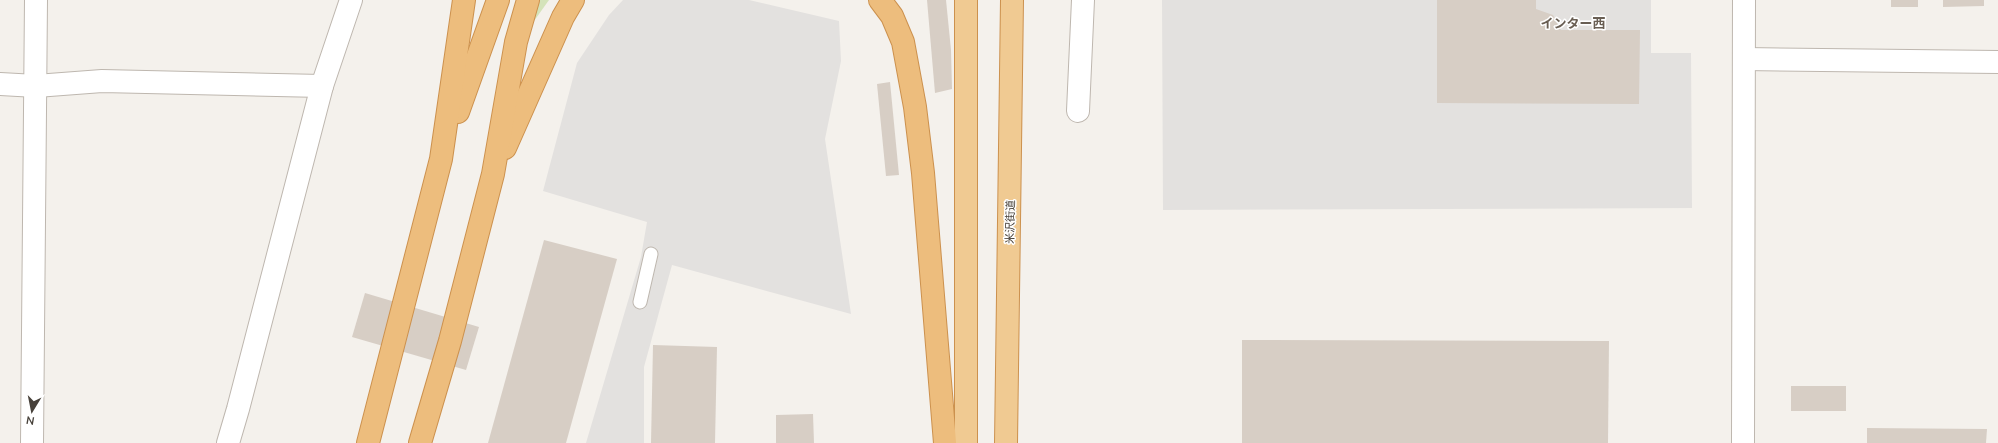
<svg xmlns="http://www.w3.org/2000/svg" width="1998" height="443" viewBox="0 0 1998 443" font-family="'Nunito Sans','Noto Sans JP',sans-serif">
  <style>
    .green { fill: #d4e3ba }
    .parking { fill: #e3e1df }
    .building { fill: #d7cec5 }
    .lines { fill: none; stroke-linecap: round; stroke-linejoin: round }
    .service-casing { stroke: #beb7af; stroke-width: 15 }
    .minor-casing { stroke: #beb7af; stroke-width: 24 }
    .trunk-casing { stroke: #cc914e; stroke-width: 24 }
    .motorway-casing { stroke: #cc914e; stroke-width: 24 }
    .service { stroke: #fff; stroke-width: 13 }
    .minor { stroke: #fff; stroke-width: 22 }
    .trunk { stroke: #f0ca92; stroke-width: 22 }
    .motorway { stroke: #edbd7d; stroke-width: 22 }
    .labels { text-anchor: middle; stroke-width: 3; stroke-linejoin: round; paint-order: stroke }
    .street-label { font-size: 11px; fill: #47413a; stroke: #fff }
    .quarter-label { font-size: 13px; font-weight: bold; fill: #695e53; stroke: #fff }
  </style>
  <rect width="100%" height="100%" fill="#f4f1ec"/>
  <path class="green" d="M538,0h11l-15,21z"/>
  <g class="parking">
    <path d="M623,0h126l90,21 2,40 -16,78 26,175 -179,-49 -28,102v76h-58l55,-186 6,-35 -104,-31 34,-128 32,-48z"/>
    <path d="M1162,0h489v53h40l1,155 -529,2z"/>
  </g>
  <g class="building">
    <path d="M927,0h19l5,50 1,39 -17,4z"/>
    <path d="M1437,0h99v9l17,6 8,15h79l-1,74 -202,-1z"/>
    <rect x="1891" y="0" width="27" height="7"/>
    <path d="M1943,0h41v6l-41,1z"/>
    <path d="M890,82l9,93 -13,1 -9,-92z"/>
    <path d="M544,240l73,19 -51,184h-78z"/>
    <path d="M365,293l114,34 -13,43 -114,-33z"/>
    <path d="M1242,340l367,1 -1,102h-366z"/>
    <path d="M653,345l64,2 -2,96h-64z"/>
    <rect x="1791" y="386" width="55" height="25"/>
    <path d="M813,414l1,29h-38v-28z"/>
    <path d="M1867,428l120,1 -1,14h-119z"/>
  </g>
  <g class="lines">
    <g class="service-casing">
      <path id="service" d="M640,302l11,-48"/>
    </g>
    <g class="minor-casing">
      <g id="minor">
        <path d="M1744,59l254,3"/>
        <path d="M0,84l36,2 66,-5 220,5"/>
        <path d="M1078,111l5,-111"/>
        <path d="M32,443l4,-443"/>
        <path d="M228,443l10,-34 84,-323 29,-86"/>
        <path d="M1743,443l1,-443"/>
      </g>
    </g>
    <g class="trunk-casing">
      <g id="trunk">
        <path d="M966,0v443"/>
        <path d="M1006,443l6,-443"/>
      </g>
    </g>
    <g class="motorway-casing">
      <g id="motorway">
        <path d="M880,0l12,16 11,26 12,65 8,66 22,270"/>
        <path d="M458,112l40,-112"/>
        <path d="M505,148l58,-131 10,-17"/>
        <path d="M368,443l73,-284 23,-159"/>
        <path d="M420,443l30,-102 43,-167 23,-132 12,-42"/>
      </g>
    </g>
    <use href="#service" class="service"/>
    <use href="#minor" class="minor"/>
    <use href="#trunk" class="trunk"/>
    <use href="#motorway" class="motorway"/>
  </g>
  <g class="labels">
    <g class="street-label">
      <text transform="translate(1010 222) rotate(-89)" y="4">米沢街道</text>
    </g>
    <g class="quarter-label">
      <text x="1573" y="28">インター西</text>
    </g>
  </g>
  <g transform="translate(32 411) rotate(190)" stroke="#ffffff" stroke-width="3" paint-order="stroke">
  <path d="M0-3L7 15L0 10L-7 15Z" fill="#47413a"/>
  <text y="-6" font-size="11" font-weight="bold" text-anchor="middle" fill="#47413a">N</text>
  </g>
</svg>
